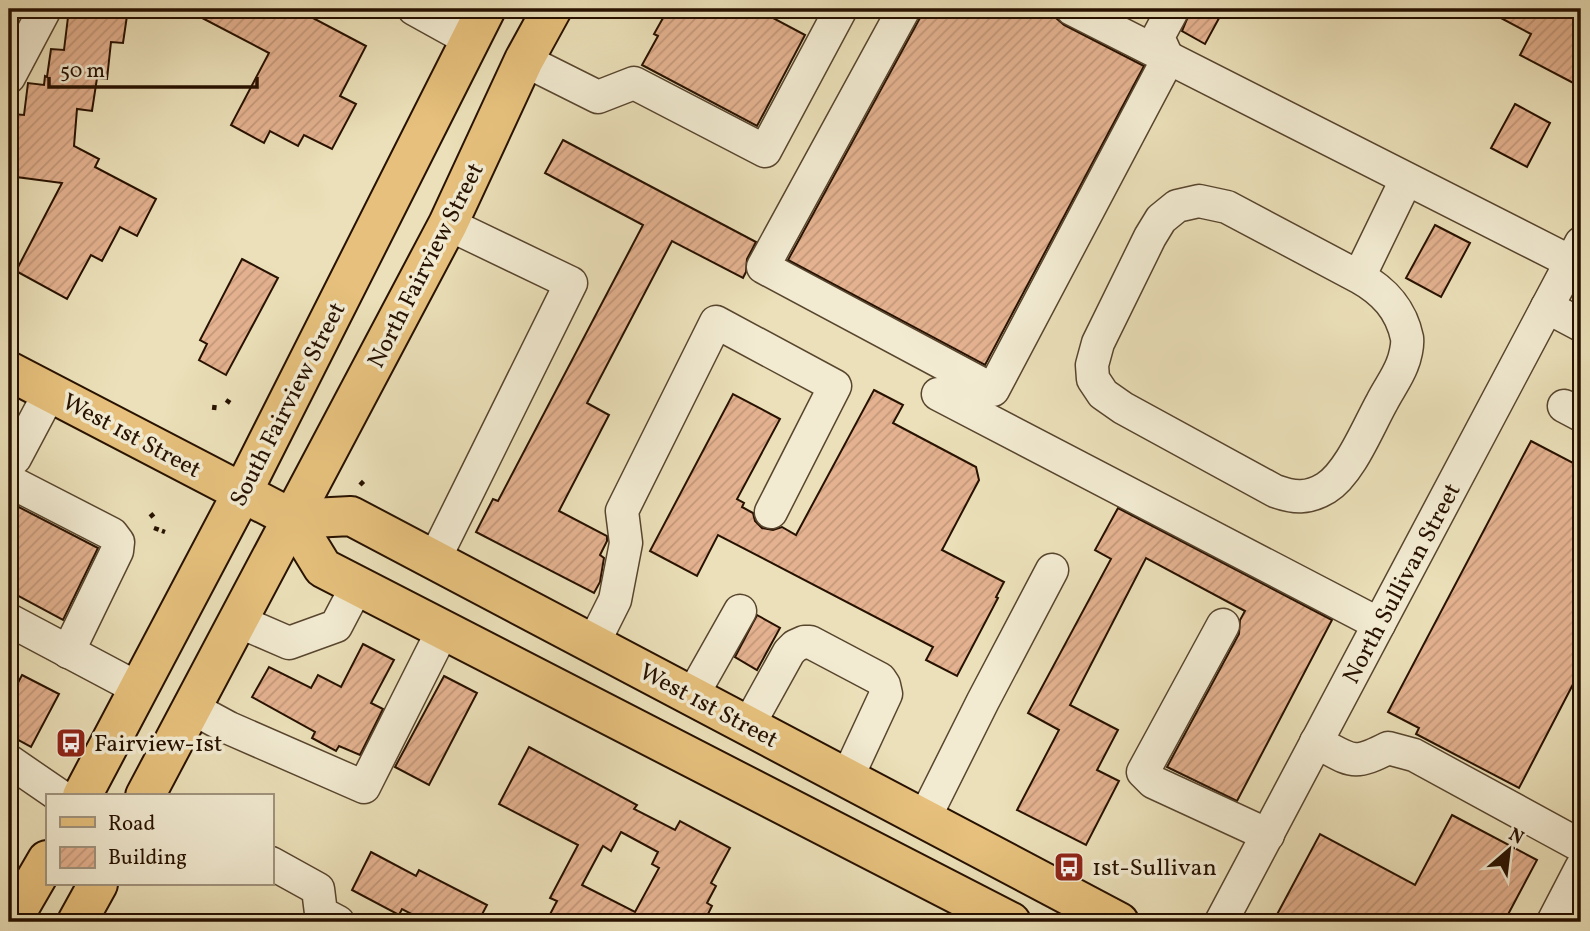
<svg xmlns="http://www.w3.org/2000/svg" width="1590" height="931" viewBox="0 0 1590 931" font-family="Vollkorn,serif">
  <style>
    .building { fill: url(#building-hatch); stroke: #271100; stroke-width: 2; fill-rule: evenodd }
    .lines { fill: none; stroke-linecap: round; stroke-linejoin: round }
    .minor-casing { stroke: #58452e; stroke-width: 35 }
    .major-casing { stroke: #271100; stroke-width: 42 }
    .path { stroke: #271100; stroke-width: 4.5; stroke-dasharray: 5 3.5; stroke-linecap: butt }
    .minor { stroke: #f2ebd2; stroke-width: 32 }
    .major { stroke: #e6c07c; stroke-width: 38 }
    .labels { text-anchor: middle; stroke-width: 7; stroke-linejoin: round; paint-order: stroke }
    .street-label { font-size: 24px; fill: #271100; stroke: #f2ebd2 }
    .poi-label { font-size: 24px; fill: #271100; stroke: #f2ebd2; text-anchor: start }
  </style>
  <defs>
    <pattern id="building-hatch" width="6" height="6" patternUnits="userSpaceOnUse" patternTransform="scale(1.75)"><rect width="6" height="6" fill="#e4b290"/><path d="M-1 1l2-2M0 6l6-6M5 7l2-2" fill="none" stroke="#c4987a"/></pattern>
  </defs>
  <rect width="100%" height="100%" fill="#ebe0b9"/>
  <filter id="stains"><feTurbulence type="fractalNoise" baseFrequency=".00286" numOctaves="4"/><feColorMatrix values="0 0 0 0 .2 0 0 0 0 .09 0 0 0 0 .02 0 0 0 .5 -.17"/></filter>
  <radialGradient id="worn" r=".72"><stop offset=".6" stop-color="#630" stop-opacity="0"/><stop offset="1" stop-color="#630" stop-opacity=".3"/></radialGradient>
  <g class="building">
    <path d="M69,9h59l-5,34 -12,-1 -4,37 -10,-1 -5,33 -15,-2 -3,37 25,13 -4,8 61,32 -19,37 -17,-9 -18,34 -11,-6 -24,44 -51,-28 46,-88 -53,-7v-26l4,-36 11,1 4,-32 16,2 1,-9 2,1 4,-28 13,1z"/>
    <path d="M185,9h111l70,37 -26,50 16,8 -24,45 -28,-14 -6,11 -28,-15 -6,12 -33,-18 38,-72z"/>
    <path d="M668,9h88l49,26 -48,91 -115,-61 16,-29 -4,-2z"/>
    <path d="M922,9h116l18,9 8,7 80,41 -159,299 -197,-105 132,-242z"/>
    <path d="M1191,9h33l-19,35 -23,-13z"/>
    <path d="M1484,9h72l25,13v65l-61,-32 11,-21z"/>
    <path d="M1515,104l35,19 -23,44 -36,-19z"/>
    <path d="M563,140l193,102 -9,17 -1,13 -3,6 -71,-37 -85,162 22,12 -50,96 48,25v5l-7,14 4,3 -4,24 -6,11 -118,-61 17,-33 5,2 145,-276 -98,-52z"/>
    <path d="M1435,225l35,18 -29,54 -35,-19z"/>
    <path d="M242,259l36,19 -52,97 -27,-15 8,-16 -7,-4z"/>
    <path d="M874,390l29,15 -10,18 83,44 3,13 -37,70 62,32 -8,15 2,1 -41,78 -31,-16 7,-13 -215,-112 -21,41 -47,-25 83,-157 47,25 -43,80 7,4 -2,4 11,6 2,8 7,7 11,2 9,-3 14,8z"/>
    <path d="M1531,441l50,26v202l-62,119 -103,-54 3,-6 -31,-16z"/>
    <path d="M9,502l89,46 -35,72 -54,-29z"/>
    <path d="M1118,508l214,112 -95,181 -70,-34 72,-133 1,-14 5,-9 -99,-53 -76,147 48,25 -21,40 22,11 -33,64 -69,-35 42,-80 -31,-17 83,-154 -16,-9z"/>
    <path d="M757,615l23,13 -23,42 -22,-13z"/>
    <path d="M363,644l31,16 -23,43 12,6 -23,46 -21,-9 -3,5 -24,-13 3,-6 -63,-35 17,-30 42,21 7,-13 23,12z"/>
    <path d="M22,675l37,19 -28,53 -22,-12v-35z"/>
    <path d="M444,676l33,17 -48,92 -34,-18z"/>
    <path d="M529,747l108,58 -3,4 41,21 5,-9 50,27 -19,35 5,3 -9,17 5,3 -8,16h-158l11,-21 -7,-3 28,-53 -79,-41zM621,832l37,20 -6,12 7,4 -24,44 -53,-27 21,-39 8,5z"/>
    <path d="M1452,815l85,45 -33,62h-231l47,-88 95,51z"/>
    <path d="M371,852l45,24 3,-6 68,35 -9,17h-51l-25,-13 -3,6 -47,-25z"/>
  </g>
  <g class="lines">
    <g class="minor-casing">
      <g id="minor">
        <path d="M414,9l56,31"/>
        <path d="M904,9l-141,258 230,123 175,-331"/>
        <path d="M1072,9l499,253"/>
        <path d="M1168,59l-10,-22 15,-28"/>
        <path d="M524,60l74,37 36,-14 131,68 76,-142"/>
        <path d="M9,77l36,-68"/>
        <path d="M1359,277c25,14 42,32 48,61 1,7 -2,20 -5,27 -5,13 -14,25 -20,37 -14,25 -32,71 -56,86 -18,11 -32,10 -51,3l-152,-83 -20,-14 -10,-15 -1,-14 6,-22 52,-106 11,-18 16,-13 22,-5 28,6 132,70 47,-97"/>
        <path d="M1547,307l34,18"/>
        <path d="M938,394l441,230"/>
        <path d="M1564,406l17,9"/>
        <path d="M9,464l6,-6 35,-66"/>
        <path d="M9,481l103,53 6,8 -1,9 -49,101"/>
        <path d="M434,560l137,-277 -123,-59"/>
        <path d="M9,620l130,69"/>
        <path d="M238,621l51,22 47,-17 21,-40"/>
        <path d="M1223,625l-80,147 10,10 115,53"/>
        <path d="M593,644l22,-44 11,-57 -4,-32 94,-189 119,64 -64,126"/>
        <path d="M692,696l48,-85"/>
        <path d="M192,708l37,20 135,59 79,-157"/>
        <path d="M748,726l41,-74 6,-6 9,-4h6l70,37 4,6 2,9 -39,84"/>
        <path d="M1316,742c36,18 35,25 72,6l26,7 167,91"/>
        <path d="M9,761l51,35"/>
        <path d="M924,819l59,-118 69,-131"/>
        <path d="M271,863l47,26 3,24 17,9"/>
        <path d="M1221,922l360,-679"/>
        <path d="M1553,922l28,-54"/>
      </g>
    </g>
    <g class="major-casing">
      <g id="major">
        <path d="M9,371l284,148 30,49 688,354"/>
        <path d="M293,519l58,-3 768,406"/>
        <path d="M82,796l160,-303 244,-484"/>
        <path d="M145,796l303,-572 76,-164 28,-51"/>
        <path d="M11,922l36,-62"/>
        <path d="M77,922l21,-38"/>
      </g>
    </g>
    <g class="path">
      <path d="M226,400l6,4"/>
      <path d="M214,410l1,-8"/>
      <path d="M360,485l5,-5"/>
      <path d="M150,517l6,-5"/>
      <path d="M154,528l11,4"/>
    </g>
    <use href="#minor" class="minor"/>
    <use href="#major" class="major"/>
  </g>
  <defs>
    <g id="bus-square" transform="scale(1.575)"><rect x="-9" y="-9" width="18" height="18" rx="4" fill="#8f2418" stroke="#f2ebd2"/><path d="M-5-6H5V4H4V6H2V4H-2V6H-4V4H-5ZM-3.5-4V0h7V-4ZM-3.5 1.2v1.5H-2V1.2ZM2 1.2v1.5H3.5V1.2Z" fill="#fff"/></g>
  </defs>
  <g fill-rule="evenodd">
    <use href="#bus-square" x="71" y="743"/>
    <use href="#bus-square" x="1069" y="867"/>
  </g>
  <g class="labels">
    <g class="street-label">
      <text transform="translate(425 265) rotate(-63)" y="8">North Fairview Street</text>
      <text transform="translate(287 404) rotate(-63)" y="8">South Fairview Street</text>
      <text transform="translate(132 435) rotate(28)" y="8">West 1st Street</text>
      <text transform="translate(1401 583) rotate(-62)" y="8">North Sullivan Street</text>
      <text transform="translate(709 705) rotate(28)" y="8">West 1st Street</text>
    </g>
    <g class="poi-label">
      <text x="94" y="751">Fairview-1st</text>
      <text x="1092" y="875">1st-Sullivan</text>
    </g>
  </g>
  <rect width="1590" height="931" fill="none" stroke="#ebe0b9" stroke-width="35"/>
  <rect x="10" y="10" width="1569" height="910" fill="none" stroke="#271100" stroke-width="3.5"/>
  <rect x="18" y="18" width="1555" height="896" fill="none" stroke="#271100" stroke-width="2"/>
  <rect x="46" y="794" width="228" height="91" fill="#f2ebd2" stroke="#a1947e" stroke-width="2"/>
  <rect x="60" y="817" width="35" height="10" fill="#e6c07c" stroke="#a1947e" stroke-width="2"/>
  <text x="108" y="830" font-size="21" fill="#271100">Road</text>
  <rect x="60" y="847" width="35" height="21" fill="url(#building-hatch)" stroke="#a1947e" stroke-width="2"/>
  <text x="108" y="864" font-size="21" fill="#271100">Building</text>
  <g transform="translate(1509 850) rotate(28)" stroke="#f2ebd2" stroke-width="5" paint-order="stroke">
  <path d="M0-5L12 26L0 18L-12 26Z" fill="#271100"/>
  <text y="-10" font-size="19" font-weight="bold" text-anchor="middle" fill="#271100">N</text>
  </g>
  <path d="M49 77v10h208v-10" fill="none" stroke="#271100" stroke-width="3.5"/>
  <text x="60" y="77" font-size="21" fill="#271100" stroke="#f2ebd2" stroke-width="5" paint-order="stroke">50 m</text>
  <rect width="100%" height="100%" filter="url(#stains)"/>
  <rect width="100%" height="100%" fill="url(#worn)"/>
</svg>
